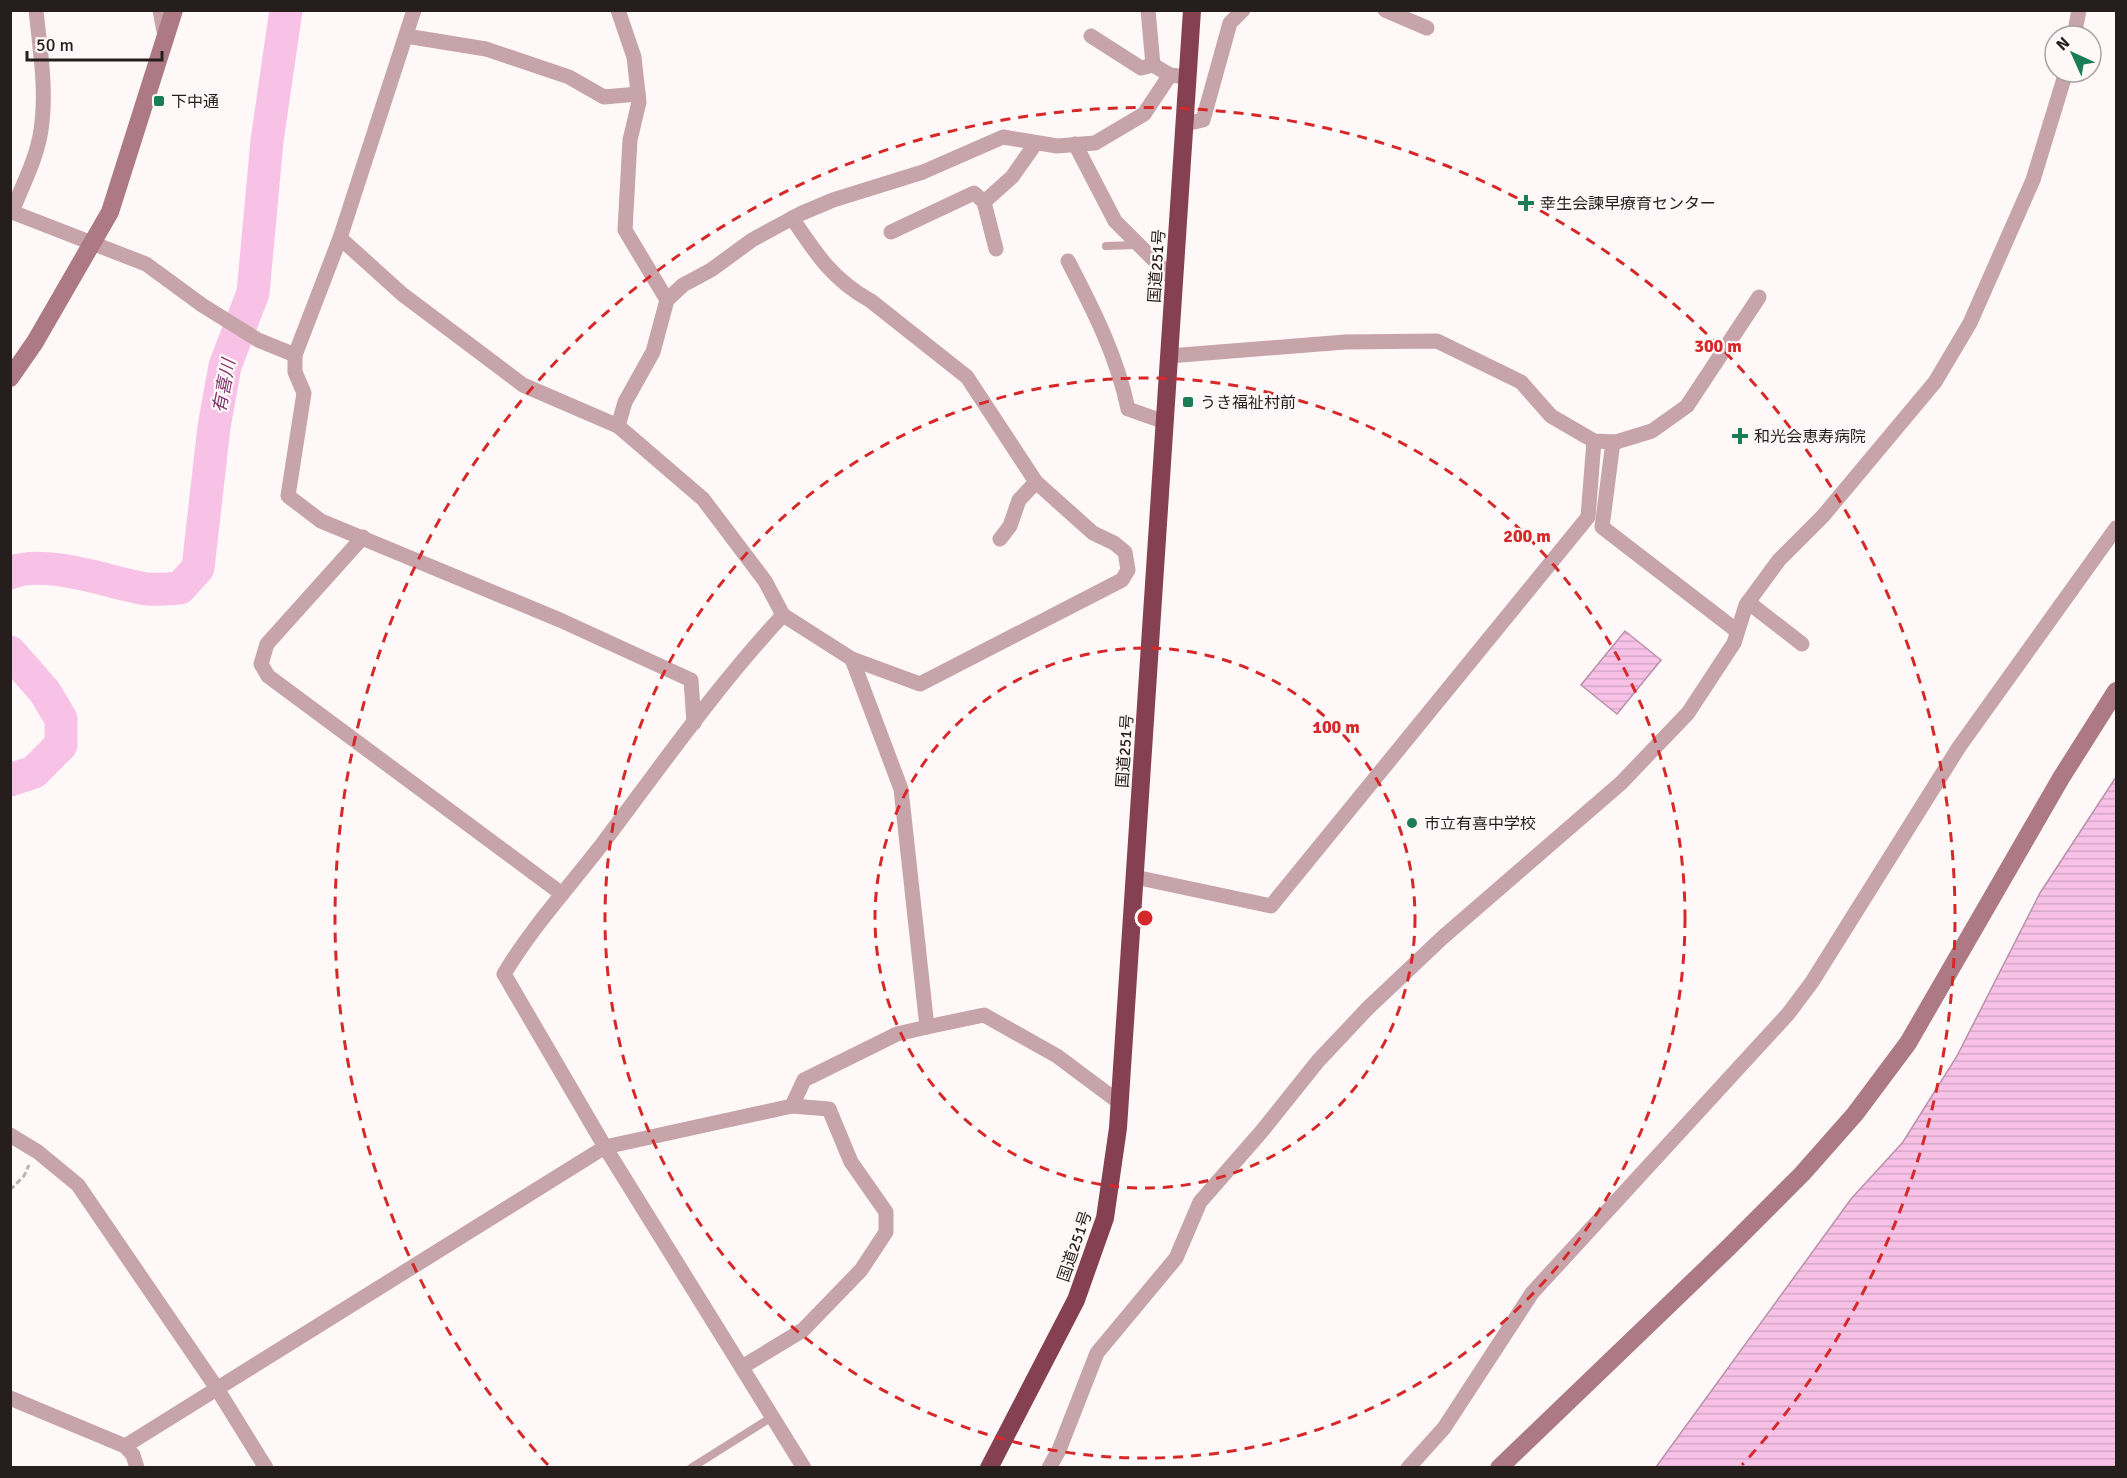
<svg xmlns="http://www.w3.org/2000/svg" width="2127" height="1478" viewBox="0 0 2127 1478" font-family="Signika,'Noto Sans JP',sans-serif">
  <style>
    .water { fill: url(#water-rules); stroke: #b991aa; stroke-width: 1.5 }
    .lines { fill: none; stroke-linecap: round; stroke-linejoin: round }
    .river { stroke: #f8c2e7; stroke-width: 33 }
    .path { stroke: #b8b2b1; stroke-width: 3; stroke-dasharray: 6 3; stroke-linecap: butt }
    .lane { stroke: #c7a3aa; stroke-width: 8 }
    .street { stroke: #c7a3aa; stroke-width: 15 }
    .secondary { stroke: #ac7984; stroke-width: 18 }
    .highway { stroke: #854052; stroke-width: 18 }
    .ring { fill: none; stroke: #d62828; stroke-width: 3; stroke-dasharray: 10 8 }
    .poi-dot { fill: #1a7d56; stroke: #fef9f8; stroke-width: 2 }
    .labels { text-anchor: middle; stroke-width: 4.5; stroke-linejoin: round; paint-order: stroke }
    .poi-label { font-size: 16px; fill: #261e1c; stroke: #fef9f8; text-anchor: start }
    .street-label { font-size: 16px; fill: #261e1c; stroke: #fef9f8 }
    .water-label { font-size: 18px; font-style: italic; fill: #82366f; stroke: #fef9f8 }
    .centre { fill: #d62828; stroke: #fef9f8; stroke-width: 3 }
    .ring-label { font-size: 18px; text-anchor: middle; font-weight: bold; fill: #d62828; stroke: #fef9f8; stroke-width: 4.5; stroke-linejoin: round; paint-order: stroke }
  </style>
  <defs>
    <pattern id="water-rules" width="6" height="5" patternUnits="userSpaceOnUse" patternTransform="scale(1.5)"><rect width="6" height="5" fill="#f8c2e7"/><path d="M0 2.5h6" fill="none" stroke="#d4a6c6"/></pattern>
  </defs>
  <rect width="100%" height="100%" fill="#fef9f8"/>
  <g class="water">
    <path d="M1625,631l36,29 -44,54 -36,-29z"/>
    <path d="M2116,777v690h-460l195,-268 52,-57 54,-86 83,-163z"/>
  </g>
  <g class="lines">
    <g class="river">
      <path d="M10,573c36,-15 100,10 137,16 11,1 22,0 33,-1l18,-20 16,-141 11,-61 28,-73 14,-152 19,-131"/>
      <path d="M10,652l35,40 16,27v26l-27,27 -24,8"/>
    </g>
    <path class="path" d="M10,1190l14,-14 5,-11"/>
    <g class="lane">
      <path d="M1106,246l30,-1"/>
      <path d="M691,1468l81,-51"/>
    </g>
    <g class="street">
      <path d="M36,10c4,40 11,80 5,120 -4,28 -19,56 -29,82l134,52 56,41 56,35 37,15"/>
      <path d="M160,10l5,27"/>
      <path d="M414,10l-74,228 -45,117v17l9,21 -16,103 33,25 239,99 131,60 3,43"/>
      <path d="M618,10l16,47 5,45 -9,38 -5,90 42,70"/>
      <path d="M1148,10l5,55 17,10 9,1"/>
      <path d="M1385,10l42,18"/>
      <path d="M406,36l80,13 83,28 35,20 34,-3"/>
      <path d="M1091,36l50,32 12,-3"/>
      <path d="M2074,36l5,-26"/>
      <path d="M1185,124l18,-4 27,-97 13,-13"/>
      <path d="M1075,144l40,77 60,60"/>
      <path d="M984,202l12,47"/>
      <path d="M792,218c24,36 41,62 79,83l96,76 69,105 57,51 21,10 11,9 3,18 -6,10 -202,104 -68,-25"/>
      <path d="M891,232l83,-39 10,9 28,-25 24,-34"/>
      <path d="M340,238l62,56 121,91 95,41"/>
      <path d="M1068,261c25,48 49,95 60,148l37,13"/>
      <path d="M1169,356l176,-14 92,-1 84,41 30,34 43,25 22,1 36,-11 35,-25 72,-109"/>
      <path d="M1613,442l-11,85 135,104"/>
      <path d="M363,537l-96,107 -6,20 7,12 294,218"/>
      <path d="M1000,539l10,-13 9,-26 17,-18"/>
      <path d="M1748,602l54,42"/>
      <path d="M783,615l69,44 49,130 26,238 -30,7 -93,46 -12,26"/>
      <path d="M1135,877l136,29 317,-389 6,-76"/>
      <path d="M927,1027l57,-12 73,41 63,47"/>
      <path d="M10,1135l28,17 40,33 138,202 50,81"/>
      <path d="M10,1398l115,48 8,9 4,13"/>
      <path d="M125,1446l480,-299 187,-41 37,3 22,53 35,50v20l-25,38 -58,60 -61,37"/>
      <path d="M804,1468l-199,-321 -101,-173c28,-47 65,-87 99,-131 58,-77 114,-157 180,-228l-18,-34 -62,-82 -85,-73 7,-24 28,-50 14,-52 16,-15 28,-15 41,-30 48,-26 33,-14 90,-28 80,-35 54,9 38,-3 49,-29 26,-39"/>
      <path d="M1049,1468l10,-18 38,-97 79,-95 24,-56 62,-71 56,-70 50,-53 74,-70 179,-155 67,-70 46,-70 12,-38 33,-45 44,-44 112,-134 35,-59 63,-143 33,-108"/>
      <path d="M1408,1468l36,-40 88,-135 256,-279 24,-32 147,-235 157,-219"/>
    </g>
    <g class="secondary">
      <path d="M10,378l25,-36 75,-130 64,-202"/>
      <path d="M1499,1468l229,-220 74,-74 53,-60 53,-71 153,-265 55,-87"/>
    </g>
    <path class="highway" d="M989,1468l87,-168 29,-82 13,-90 74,-1118"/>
  </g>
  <g class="ring">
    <circle cx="1145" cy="918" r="270"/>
    <circle cx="1145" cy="918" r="540"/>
    <path d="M548 1465A810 810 0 1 1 1742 1465"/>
  </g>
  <g class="poi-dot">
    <rect x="153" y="95" width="12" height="12" rx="3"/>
    <path d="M1523 194h6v6h6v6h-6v6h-6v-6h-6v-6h6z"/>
    <rect x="1182" y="396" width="12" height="12" rx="3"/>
    <path d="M1737 427h6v6h6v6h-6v6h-6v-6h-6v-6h6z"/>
    <circle cx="1412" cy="823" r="6"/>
  </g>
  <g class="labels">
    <g class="poi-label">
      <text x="171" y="107">下中通</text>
      <text x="1540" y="209">幸生会諫早療育センター</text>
      <text x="1200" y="408">うき福祉村前</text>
      <text x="1754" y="442">和光会恵寿病院</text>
      <text x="1424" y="829">市立有喜中学校</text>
    </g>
    <g class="street-label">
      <text transform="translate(1156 266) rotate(-86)" y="6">国道251号</text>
      <text transform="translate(1124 751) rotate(-86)" y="6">国道251号</text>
      <text transform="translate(1074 1246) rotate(-71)" y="6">国道251号</text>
    </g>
    <g class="water-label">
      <text transform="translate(224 386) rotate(-79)" y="6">有喜川</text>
    </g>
  </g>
  <circle cx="1145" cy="918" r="9" class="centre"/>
  <g class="ring-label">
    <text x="1718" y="352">300 m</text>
    <text x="1527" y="542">200 m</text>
    <text x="1336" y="733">100 m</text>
  </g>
  <rect width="2127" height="1478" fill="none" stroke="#261e1c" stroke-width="24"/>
  <g transform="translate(2073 54) rotate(315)"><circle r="28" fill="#fef9f8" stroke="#a8a1a0" stroke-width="1.5"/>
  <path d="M0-4.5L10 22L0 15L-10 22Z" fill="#1a7d56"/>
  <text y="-9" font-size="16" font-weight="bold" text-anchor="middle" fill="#261e1c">N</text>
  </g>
  <path d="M27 51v9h135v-9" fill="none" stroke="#261e1c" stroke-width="3"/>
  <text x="36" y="51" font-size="18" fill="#261e1c" stroke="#fef9f8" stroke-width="4.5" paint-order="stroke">50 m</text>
</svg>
